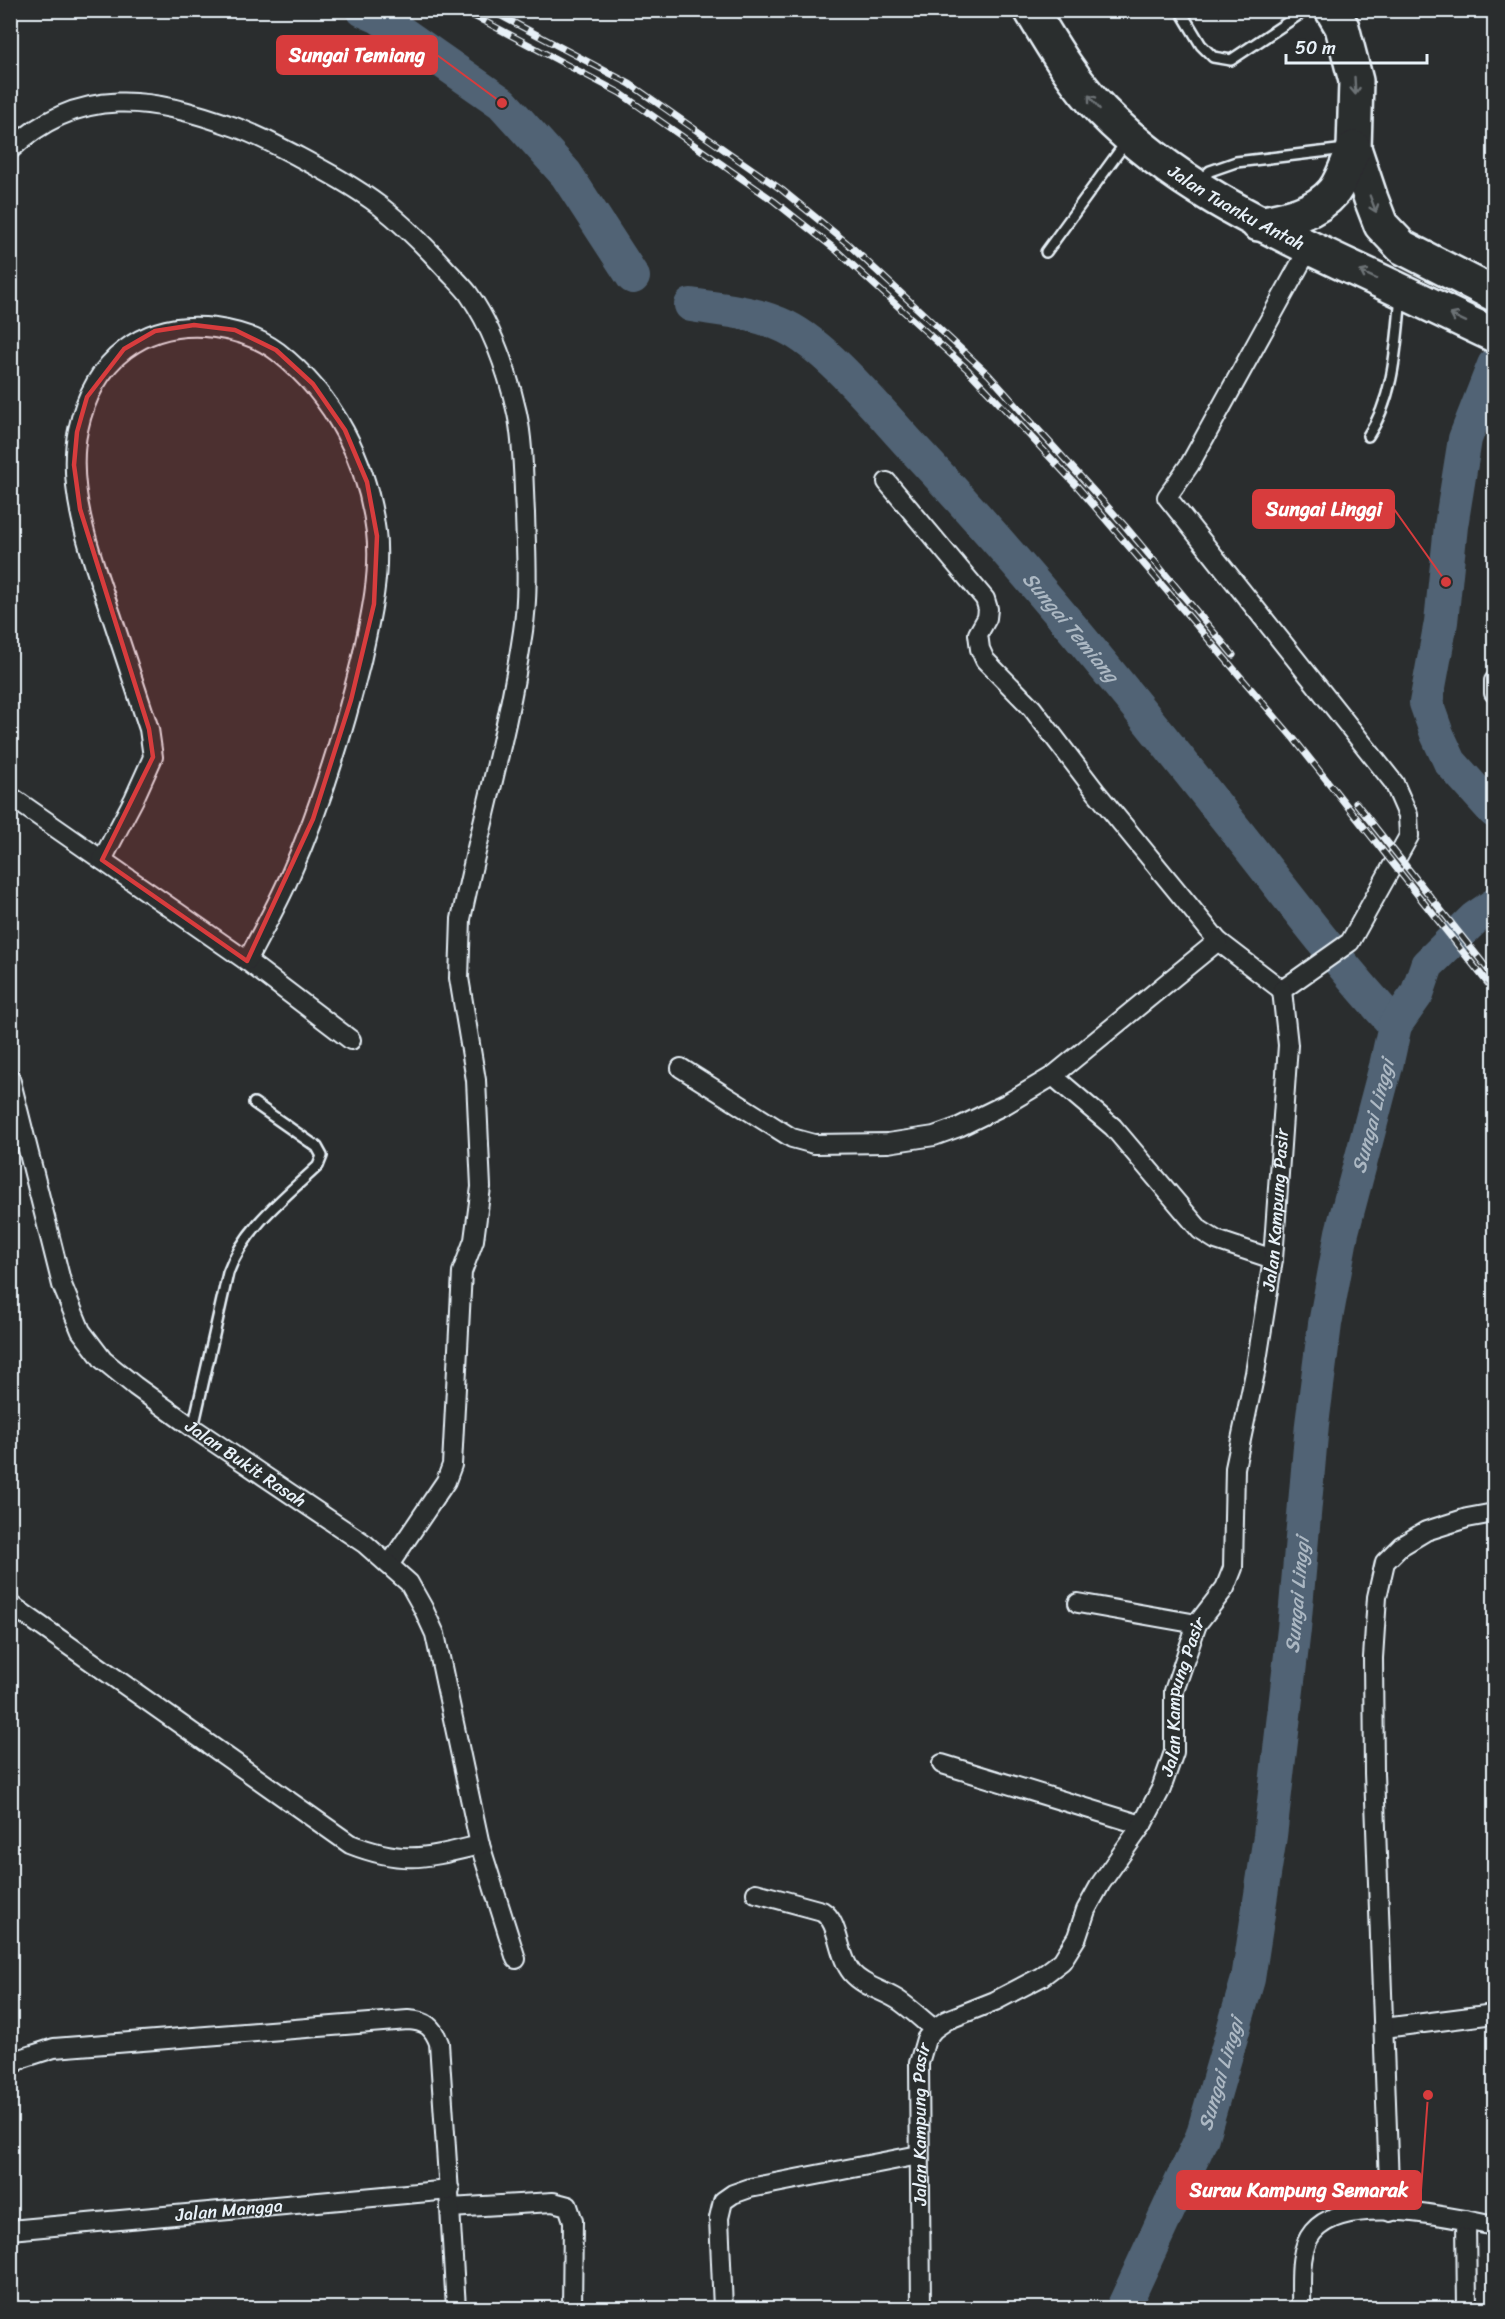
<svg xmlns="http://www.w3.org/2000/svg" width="1505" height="2319" viewBox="0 0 1505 2319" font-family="Sriracha,sans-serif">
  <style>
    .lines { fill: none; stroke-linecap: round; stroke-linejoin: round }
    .river { stroke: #516374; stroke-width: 34 }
    .lane-casing { stroke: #e8f1f8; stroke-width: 14 }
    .street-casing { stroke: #e8f1f8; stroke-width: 22 }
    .highway-casing { stroke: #e8f1f8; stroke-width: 38 }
    .lane { stroke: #2a2d2e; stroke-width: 9 }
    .street { stroke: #2a2d2e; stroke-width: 18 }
    .highway { stroke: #2a2d2e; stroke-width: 33 }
    .rail-casing { stroke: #e8f1f8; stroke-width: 7 }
    .rail { stroke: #2a2d2e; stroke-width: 4.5; stroke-dasharray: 14; stroke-linecap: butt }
    .oneway { stroke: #6c7275 }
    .marked { fill: #d83c3d; fill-opacity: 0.2; stroke: #d83c3d; stroke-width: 4.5; stroke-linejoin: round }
    .labels { text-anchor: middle; stroke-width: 5; stroke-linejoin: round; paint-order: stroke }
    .street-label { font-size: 18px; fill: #e8f1f8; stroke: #2a2d2e }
    .water-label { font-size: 20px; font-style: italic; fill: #acb8c3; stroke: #2a2d2e }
    .leader { fill: none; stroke: #d83c3d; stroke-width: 2 }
    .callout-dot { fill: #d83c3d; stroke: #2a2d2e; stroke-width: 2 }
    .callout { fill: #d83c3d; stroke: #d83c3d; stroke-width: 2 }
    .callout-label { font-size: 20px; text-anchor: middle; font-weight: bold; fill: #fff }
  </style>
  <rect width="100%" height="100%" fill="#2a2d2e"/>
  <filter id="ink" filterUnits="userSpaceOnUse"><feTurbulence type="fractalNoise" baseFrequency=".0167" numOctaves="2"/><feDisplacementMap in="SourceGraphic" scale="12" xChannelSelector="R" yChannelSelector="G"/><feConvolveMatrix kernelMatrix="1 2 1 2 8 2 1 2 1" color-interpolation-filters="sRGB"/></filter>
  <g filter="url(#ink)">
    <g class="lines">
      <g class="river">
        <path d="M363,10l16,7 123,86 64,71 67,103"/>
        <path id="s1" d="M691,305c32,5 65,7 95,22 43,21 96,88 130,124 108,115 208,238 306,362 57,71 111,145 173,212"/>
        <path d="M1494,365l-29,74 -14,87 -10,96 -15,81 11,31 13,28 44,49"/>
        <path id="s2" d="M1123,2308l79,-171 46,-158 22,-143 24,-207 18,-205 13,-100 17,-92 44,-166 9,-41 22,-31 10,-29 48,-47 19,-13"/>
      </g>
      <g class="lane-casing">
        <g id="lane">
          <path d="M1180,10l21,35 12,12 18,3 75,-50"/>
          <path d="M1200,180l10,-9 26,-9 110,-13"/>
          <path d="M1046,252l80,-110"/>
          <path d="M1368,436c27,-40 28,-93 33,-139"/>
          <path d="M193,1428l35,-155c16,-45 57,-76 90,-107l4,-10 -5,-9 -63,-44"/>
        </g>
      </g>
      <g class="street-casing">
        <g id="street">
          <path d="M10,150c70,-66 142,-53 225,-23 23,8 43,19 64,30 28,15 56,30 81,49 23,18 44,39 64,61 8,9 17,17 24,26 24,34 40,80 49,120 7,33 6,67 8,100 1,39 4,79 -2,118 -14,97 -42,192 -62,288l-2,59 17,102 5,107 -7,53 -12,32 -10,193 -6,16 -57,84"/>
          <path d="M887,482l98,117 3,10 -1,9 -9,16 2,15 5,11 47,48 64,84 122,149 64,49"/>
          <path d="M1494,681v12"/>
          <path d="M10,796l237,165 104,79"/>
          <path d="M102,860l32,-61 19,-42 -4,-28c-12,-37 -25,-75 -37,-112 -19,-55 -47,-128 -34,-187 15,-70 65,-111 137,-102 22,3 46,11 63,24 57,45 89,109 98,180 5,42 -6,88 -15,129 -18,73 -41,148 -72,217 -12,28 -28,55 -42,83"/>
          <path d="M1282,990l68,-48 59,-106 -1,-21 -14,-32 -227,-286 23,-33 119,-216"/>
          <path d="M681,1068l111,70 22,6 74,-1 46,-7 25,-9 47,-23 47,-28 60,51 87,103 16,10 57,19"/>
          <path d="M1053,1076l165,-135"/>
          <path id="s3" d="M10,1078l52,207 19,46 22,29 32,26 58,42 172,116 44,39 14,25 12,26 45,211 36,114"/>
          <path d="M1078,1603l119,21"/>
          <path d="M10,1604l340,240c54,21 75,14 130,1"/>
          <path d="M942,1764l200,61"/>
          <path d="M756,1893l66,18c18,11 15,44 30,62 12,14 34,18 49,29 11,8 22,18 33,27"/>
          <path d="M1384,2028l110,-14"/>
          <path d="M10,2066l13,-8 31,-10 354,-28c18,1 25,7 31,23l11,165 103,-6 15,4 5,15 -1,87"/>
          <path d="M450,2208l6,100"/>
          <path d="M1390,2212l-16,-439 -1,-115 4,-61 8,-35 16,-16 25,-15 41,-13 27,-5"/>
          <path d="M1466,2220l1,88"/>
          <path id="s4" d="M10,2230l440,-40"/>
          <path d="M723,2308l-4,-90 4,-17 10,-7 17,-6 169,-33"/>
          <path id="s5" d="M921,2308l-2,-245 7,-24 8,-10 13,-9 48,-19 46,-24 21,-16 15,-24 9,-27 15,-27 41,-58 19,-36 13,-37v-61l23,-67 28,-36 8,-20 2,-100 20,-95 18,-114 15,-214 -6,-55"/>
          <path d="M1301,2308c1,-22 -4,-57 12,-76 32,-39 138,-15 181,-6"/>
        </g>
      </g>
      <g class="highway-casing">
        <g id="highway">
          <path id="s6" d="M1031,10c21,35 42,71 71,101 68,70 156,113 244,154 50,23 99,47 148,70"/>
          <path d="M1332,10l10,17 14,54 -2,67 17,51 10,26 21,22 92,47"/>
          <path d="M1258,224c28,-5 57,-10 76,-33 9,-12 14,-30 20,-43"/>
        </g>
      </g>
      <use href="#lane" class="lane"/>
      <use href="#street" class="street"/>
      <use href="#highway" class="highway"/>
      <g class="rail-casing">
        <g id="rail">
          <path d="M461,10l23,11 136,72 154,108 62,49 131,119 110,117 217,253 200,252"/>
          <path d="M490,10l140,74 152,106 65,53 142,132 136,151 108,129"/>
          <path d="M1356,803l138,174"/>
        </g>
      </g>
      <use href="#rail" class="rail"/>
    </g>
    <defs><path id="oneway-shaft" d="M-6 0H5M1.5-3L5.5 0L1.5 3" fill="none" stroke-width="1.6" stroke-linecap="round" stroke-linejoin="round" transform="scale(1.5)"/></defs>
    <g class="oneway">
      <use href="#oneway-shaft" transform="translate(1355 86) rotate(87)"/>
      <use href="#oneway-shaft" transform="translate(1094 102) rotate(-129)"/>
      <use href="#oneway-shaft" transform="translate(1373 204) rotate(69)"/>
      <use href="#oneway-shaft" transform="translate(1368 275) rotate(-155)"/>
      <use href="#oneway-shaft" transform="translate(1458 318) rotate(-155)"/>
    </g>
  </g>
  <path class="marked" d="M194,325l41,5 41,20 37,34 32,46 22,52 10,54 -3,68 -23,96 -38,119 -66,142 -145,-101 51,-103 -4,-28 -69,-220 -6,-44 3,-33 10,-35 37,-48 31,-18z"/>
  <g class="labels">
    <g class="street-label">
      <text dy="6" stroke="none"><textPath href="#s6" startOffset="290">Jalan Tuanku Antah</textPath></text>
      <text dy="6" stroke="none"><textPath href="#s5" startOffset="1228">Jalan Kampung Pasir</textPath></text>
      <text dy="6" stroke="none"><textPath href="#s3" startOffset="476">Jalan Bukit Rasah</textPath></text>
      <text dy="6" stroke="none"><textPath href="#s5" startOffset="724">Jalan Kampung Pasir</textPath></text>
      <text dy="6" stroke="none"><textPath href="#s5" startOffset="184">Jalan Kampung Pasir</textPath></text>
      <text dy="6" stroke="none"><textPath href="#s4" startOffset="220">Jalan Mangga</textPath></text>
    </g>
    <g class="water-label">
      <text dy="7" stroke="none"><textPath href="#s1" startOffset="513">Sungai Temiang</textPath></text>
      <text dy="7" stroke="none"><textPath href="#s2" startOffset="1226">Sungai Linggi</textPath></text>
      <text dy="7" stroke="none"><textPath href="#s2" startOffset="740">Sungai Linggi</textPath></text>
      <text dy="7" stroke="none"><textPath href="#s2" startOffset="254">Sungai Linggi</textPath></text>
    </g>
  </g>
  <path class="leader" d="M502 103L437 55M1446 582L1394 509M1428 2095L1421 2190"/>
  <g class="callout-dot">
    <circle cx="502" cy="103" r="6"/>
    <circle cx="1446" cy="582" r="6"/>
    <circle cx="1428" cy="2095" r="6"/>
  </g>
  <g class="callout">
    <rect x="277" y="36" width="160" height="38" rx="6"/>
    <rect x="1253" y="490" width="141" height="38" rx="6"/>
    <rect x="1177" y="2171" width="244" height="38" rx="6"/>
  </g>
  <g class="callout-label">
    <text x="357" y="62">Sungai Temiang</text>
    <text x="1324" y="516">Sungai Linggi</text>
    <text x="1299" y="2197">Surau Kampung Semarak</text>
  </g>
  <rect width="1505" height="2319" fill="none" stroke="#2a2d2e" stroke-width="36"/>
  <rect x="18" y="18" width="1469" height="2283" fill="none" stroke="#e8f1f8" stroke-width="2" filter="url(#ink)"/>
  <path d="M1286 54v9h141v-9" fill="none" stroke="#e8f1f8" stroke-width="3"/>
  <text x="1295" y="54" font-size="18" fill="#e8f1f8" stroke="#2a2d2e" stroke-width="4.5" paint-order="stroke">50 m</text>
</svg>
